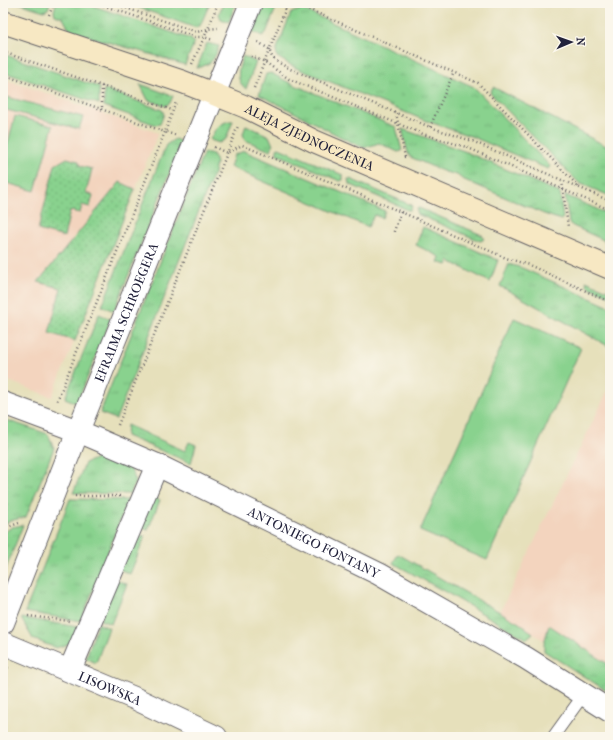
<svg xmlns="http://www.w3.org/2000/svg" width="613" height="740" viewBox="0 0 613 740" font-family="'IM FELL French Canon',serif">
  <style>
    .built { fill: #f3d4be }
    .grass { fill: url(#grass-tufts); stroke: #567a64 }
    .park { fill: url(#park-dots); stroke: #567a64 }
    .garden { fill: #89d28e; stroke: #567a64 }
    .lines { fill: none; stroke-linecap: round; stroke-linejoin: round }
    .lane-casing { stroke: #676468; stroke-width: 13 }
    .street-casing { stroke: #676468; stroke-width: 24 }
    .secondary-casing { stroke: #676468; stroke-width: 24 }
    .path { stroke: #676468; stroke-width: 2.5; stroke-dasharray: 1 3; stroke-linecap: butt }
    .lane { stroke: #fff; stroke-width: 11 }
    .street { stroke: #fff; stroke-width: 22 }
    .secondary { stroke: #f7e8c3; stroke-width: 22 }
    .labels { text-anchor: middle; stroke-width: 3; stroke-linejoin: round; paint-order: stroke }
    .street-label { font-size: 13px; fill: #22223b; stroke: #fbf7ec }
  </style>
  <defs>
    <pattern id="grass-tufts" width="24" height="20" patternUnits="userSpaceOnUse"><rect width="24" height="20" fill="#89d28e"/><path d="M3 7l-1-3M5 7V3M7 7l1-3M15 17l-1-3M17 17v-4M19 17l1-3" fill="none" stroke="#76b47b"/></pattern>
    <pattern id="park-dots" width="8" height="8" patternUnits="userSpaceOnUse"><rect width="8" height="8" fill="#89d28e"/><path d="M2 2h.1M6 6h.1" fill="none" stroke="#76b47b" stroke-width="1.8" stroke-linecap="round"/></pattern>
  </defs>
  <rect width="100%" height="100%" fill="#fbf7ec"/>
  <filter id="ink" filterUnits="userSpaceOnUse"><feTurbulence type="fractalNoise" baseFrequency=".025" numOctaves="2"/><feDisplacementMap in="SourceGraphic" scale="8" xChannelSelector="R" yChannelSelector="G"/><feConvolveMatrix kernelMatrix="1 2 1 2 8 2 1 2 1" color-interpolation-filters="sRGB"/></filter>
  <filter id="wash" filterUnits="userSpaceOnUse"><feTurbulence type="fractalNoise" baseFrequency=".012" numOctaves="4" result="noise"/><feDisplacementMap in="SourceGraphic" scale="16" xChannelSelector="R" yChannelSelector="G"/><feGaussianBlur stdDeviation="0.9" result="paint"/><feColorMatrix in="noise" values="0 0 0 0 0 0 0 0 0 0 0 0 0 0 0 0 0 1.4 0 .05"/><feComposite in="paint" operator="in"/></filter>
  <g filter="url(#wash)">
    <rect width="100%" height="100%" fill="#e6e0bb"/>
    <g class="built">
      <path d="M3,79l40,13 115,41 -106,264 -49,-18z"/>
      <path d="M610,386v297l-110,-71z"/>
    </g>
    <g class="grass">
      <path d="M19,3h31l-2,6 -4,2z"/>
      <path d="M56,3h29l106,36 3,4 -9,22c-38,-13 -77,-22 -115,-34l-7,-13 -8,-3 -1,-4z"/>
      <path d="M131,3h79l-10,23 -4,2 -65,-23z"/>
      <path d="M223,3h13l-7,19 -8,-3 -2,-5z"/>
      <path d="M264,3h14l-12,30 -4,3 -10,-5z"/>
      <path d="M302,9l172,78 76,79 -2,3 -75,-32 -49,-17 -128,-52 -19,-11 -1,-6 15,-38z"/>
      <path d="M207,43l12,3c-5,14 -7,18 -22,22z"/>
      <path d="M3,54l96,33v17l-96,-32z"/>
      <path d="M243,56l13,6 -10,27c-12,-10 -7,-21 -3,-33z"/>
      <path d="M271,73l19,10 106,44 6,24 -4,1 -19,-9 -15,5c-36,-16 -69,-37 -105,-53l7,-21z"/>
      <path d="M140,84l33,12 -3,7 -5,3 -17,-6z"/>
      <path d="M493,87l117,61v48l-31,-13 -89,-90z"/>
      <path d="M104,89l58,21 2,4 -4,10 -4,1 -52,-19z"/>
      <path d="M229,121h4l-7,18 -7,4 -9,-3c4,-10 8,-16 19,-19z"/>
      <path d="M246,125l23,11 4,9 -2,5h-3l-23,-10 -2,-6z"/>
      <path d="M402,129l62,22 96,42 3,25 -2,2 -17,-6 -82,-35 -5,-4 -12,-3 -35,-15 -2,-4z"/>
      <path d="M175,139l7,3 -68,169 -12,-5 64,-161z"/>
      <path d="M279,148l64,27v5l-3,1 -63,-27v-5z"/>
      <path d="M244,151l141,60 -3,7 -8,-3 -6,12 -138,-60 4,-12z"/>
      <path d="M204,152l9,2 3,9 -2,10 -98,246 -16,-6z"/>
      <path d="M348,179h2l61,26 1,2 -2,3h-2l-59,-26z"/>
      <path d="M565,195l45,20v28l-37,-17 -4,-3z"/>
      <path d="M419,208l63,27 2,2 -1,3 -3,1 -63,-27v-5z"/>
      <path d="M423,227l75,33 -8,22 -41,-21 -2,4 -9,-3 2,-5 -24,-12z"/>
      <path d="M509,264l13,4 88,39v40l-110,-61z"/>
      <path d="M586,281l24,10v5l-23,-10z"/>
      <path d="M99,314l12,5 -34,84 -12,-5z"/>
      <path d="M3,419l45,15 6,14 -28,69 -17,4 -3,3 -3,-1z"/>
      <path d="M127,425l58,26 4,-9 7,3 -5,18 -65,-27z"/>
      <path d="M103,456l26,10 7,15 -6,13 -57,-1 12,-30z"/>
      <path d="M149,495l11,5 -12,30 -11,-4z"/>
      <path d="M70,499l58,1 -47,121 -56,-9z"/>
      <path d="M23,525l-20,51v-43l9,-6z"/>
      <path d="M134,533l11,4 -15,37 -11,-5z"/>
      <path d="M398,554l121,69 14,10 -7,6 -77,-45 -56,-31z"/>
      <path d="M116,580l11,4 -16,40 -11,-4z"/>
      <path d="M22,618l56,9 -7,16 -15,5 -23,-9 -11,-19z"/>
      <path d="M98,623l11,5 -13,35 -10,-5z"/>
      <path d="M549,625l59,39 2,-2v31l-66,-42v-8z"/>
    </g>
    <g class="park">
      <path d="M67,158l11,3 2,5 12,3 -6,24 7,2 -3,12 -8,-2 -2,8 -10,-2 -6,26 -26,-7 17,-65z"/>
      <path d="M120,182l15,7 -60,152 -26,-8 12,-45 -23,-6z"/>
    </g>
    <g class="garden">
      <path d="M3,96l80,21 -4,12 -76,-20z"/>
      <path d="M15,116l38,10 -18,65 -32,-9v-20z"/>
      <path d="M514,318l67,30 -94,212 -67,-29z"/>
    </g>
  </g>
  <g filter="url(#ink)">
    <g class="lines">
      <g class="lane-casing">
        <path id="lane" d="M553,737l31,-43"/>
      </g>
      <g class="street-casing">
        <g id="street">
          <path id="s1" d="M3,403l75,28 79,34 222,109 147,84 84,53"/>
          <path id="s2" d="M3,623l75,-192 173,-428"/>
          <path id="s3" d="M3,643l131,55 82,39"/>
          <path d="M70,670l87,-205"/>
        </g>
      </g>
      <g class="secondary-casing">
        <g id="secondary">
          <path id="s4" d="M3,22l180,60 31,12 32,13 68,34 296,127"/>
        </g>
      </g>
      <g class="path">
        <path d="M96,3l100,34h8l9,3"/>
        <path d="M111,3l86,29 11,-3 10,-26"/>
        <path d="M294,3l184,80 101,104"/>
        <path d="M49,15l5,-12"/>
        <path d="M258,42l11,7 3,8 4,4 14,8 140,58 42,14 138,60"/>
        <path d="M3,52l169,58"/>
        <path d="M251,56l14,6 24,17 134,55 43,13 144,63"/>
        <path d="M192,64l16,-35 10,-1"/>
        <path d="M3,75l42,14 120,43 -108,269"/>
        <path d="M102,86v23"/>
        <path d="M254,88l34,-85"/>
        <path d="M396,113l9,44h2"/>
        <path d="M430,127l24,-55"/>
        <path d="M175,135l-10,-3 11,-30"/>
        <path d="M214,147l13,6 15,-8 159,67 -8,22"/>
        <path d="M562,181l6,46"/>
        <path d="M401,212l105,46 23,7 81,37"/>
        <path d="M118,425l120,-299"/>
        <path d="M75,496h47"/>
        <path d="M3,529l16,-6"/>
        <path d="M28,616l41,5"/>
        <path d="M3,679l5,-12"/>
      </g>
      <use href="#lane" class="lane"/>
      <use href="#street" class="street"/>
      <use href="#secondary" class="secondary"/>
    </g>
  </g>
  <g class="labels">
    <g class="street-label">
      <text dy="5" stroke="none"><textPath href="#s4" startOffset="328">ALEJA ZJEDNOCZENIA</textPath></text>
      <text dy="5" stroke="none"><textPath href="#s2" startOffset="334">EFRAIMA SCHROEGERA</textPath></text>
      <text dy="5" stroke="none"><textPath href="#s1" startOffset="341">ANTONIEGO FONTANY</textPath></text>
      <text dy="5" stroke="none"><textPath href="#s3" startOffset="116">LISOWSKA</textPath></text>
    </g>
  </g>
  <rect width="613" height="740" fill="none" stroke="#fbf7ec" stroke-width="16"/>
  <g transform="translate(571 42) rotate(88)" stroke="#fbf7ec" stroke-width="3" paint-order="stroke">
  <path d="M0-3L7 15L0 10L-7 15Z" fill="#22223b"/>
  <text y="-6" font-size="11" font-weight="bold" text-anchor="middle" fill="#22223b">N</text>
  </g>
</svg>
